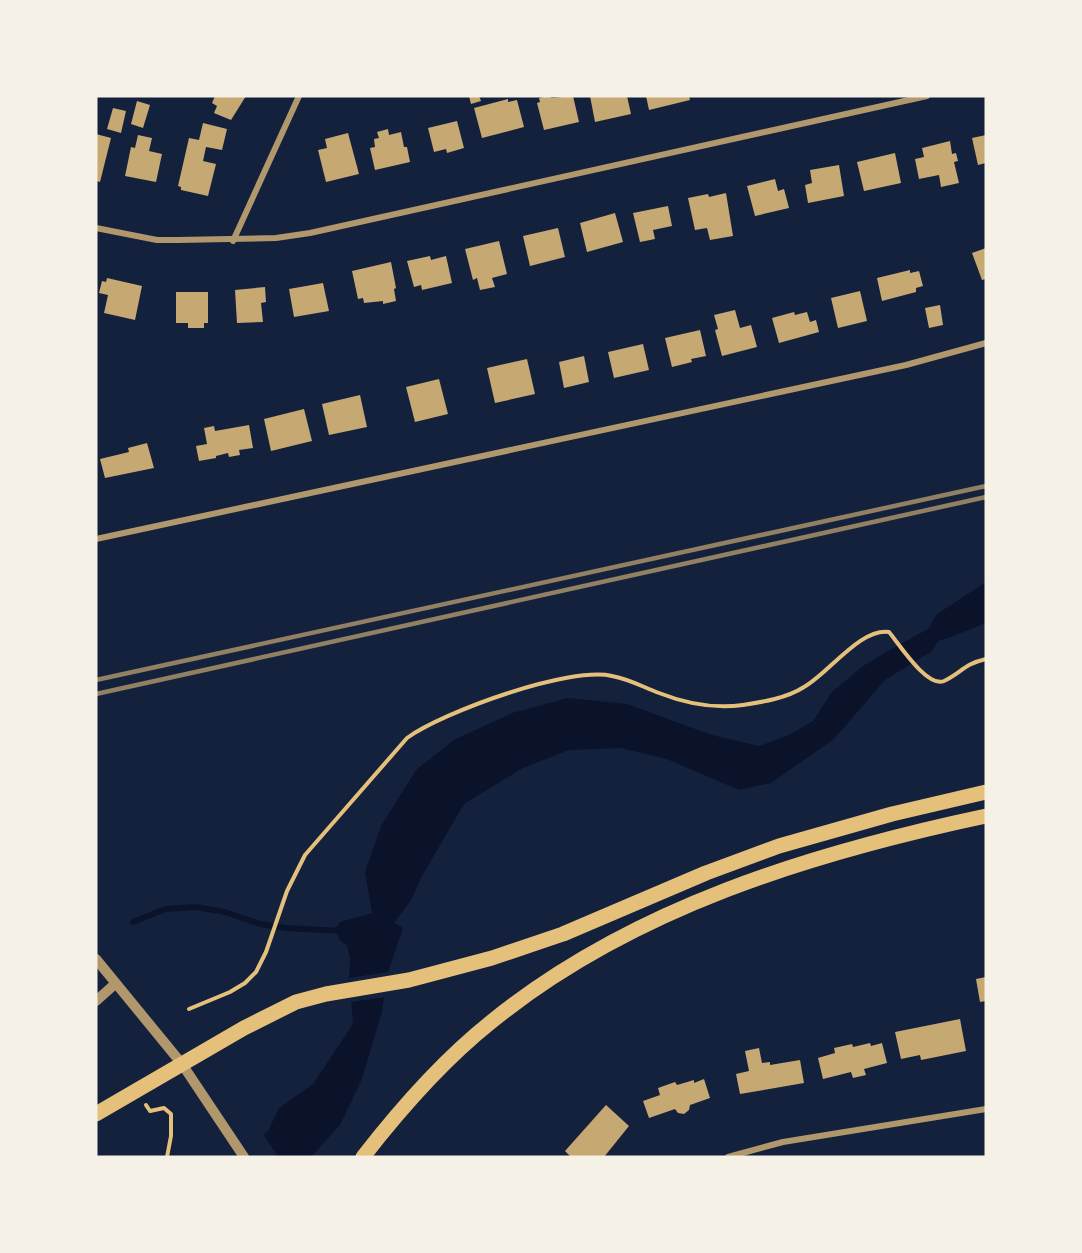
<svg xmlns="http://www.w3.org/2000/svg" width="1082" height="1253" viewBox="0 0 1082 1253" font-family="'DejaVu Sans',sans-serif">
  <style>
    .water { fill: #0b132b }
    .pier { fill: #14213d }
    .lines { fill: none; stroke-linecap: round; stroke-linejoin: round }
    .stream { stroke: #0b132b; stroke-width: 6 }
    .building { fill: #c6a872 }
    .path { stroke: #e5c07b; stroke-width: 4 }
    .minor { stroke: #b1986c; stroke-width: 6 }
    .tertiary { stroke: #b1986c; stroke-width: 10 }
    .trunk { stroke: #e5c07b; stroke-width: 15 }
    .rail { stroke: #918062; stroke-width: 4.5 }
  </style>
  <rect width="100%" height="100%" fill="#14213d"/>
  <path class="water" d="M986,582v41l-35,14 -13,4 -6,10 -47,29 -51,59 -63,44 -32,7 -72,-31 -46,-11 -52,2 -46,18 -59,36 -43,74 -10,22 -17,23 9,5 -15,44 -6,40 -20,67 -22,46 -29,32h-85l42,-26 11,-23 34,-24 40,-60 -4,-46 1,-20 -3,-12 -8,-7 -3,-11 4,-6 32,-9 -7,-41 16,-46 35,-56 38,-30 58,-27 56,-15 59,6 85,31 47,11 30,-11 24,-14 19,-29 31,-26 23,-14 42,-23 9,-15z"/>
  <g class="pier">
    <path d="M388,972l-2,25 -35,5 -2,-24z"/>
    <path d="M262,1132l16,25h-55l1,-3z"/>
  </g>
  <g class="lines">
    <path class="stream" d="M133,922l32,-13 31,-2 29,5 35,12 26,4 57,3"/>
  </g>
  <g class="building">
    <path d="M215,96h31l-15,24 -17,-7 3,-7 -5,-3z"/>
    <path d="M469,96h10l2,5 -10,3z"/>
    <path d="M548,96l4,2 21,-2 6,26 -35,8 -7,-27 3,-1 -1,-4z"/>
    <path d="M590,96h37l4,18 -36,8z"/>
    <path d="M646,96h43l1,4 -41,10z"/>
    <path d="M508,99v3l9,-2 7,27 -42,11 -8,-30z"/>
    <path d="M137,101l13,4 -7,23 -12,-4z"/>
    <path d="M113,108l13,3 -5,22 -14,-4z"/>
    <path d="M457,121l7,27 -17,5 -1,-4 -12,3 -6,-24z"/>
    <path d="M203,123l24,6 -5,21 -16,-3 -3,14 13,3 -8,32 -27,-6v-3l-3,-1 11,-48 10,2z"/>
    <path d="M388,129l1,6 12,-3 3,15h3l3,15 -35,8 -5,-22 5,-1 -1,-8 5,-1 -2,-6z"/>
    <path d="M348,133l11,41 -33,8 -8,-32 9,-2 -2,-9z"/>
    <path d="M96,134l15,4 -11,44 -4,-1z"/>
    <path d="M138,135l14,3 -3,13 13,3 -6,28 -31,-6 6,-29 4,1z"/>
    <path d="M986,135v28l-8,2 -6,-27z"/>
    <path d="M950,141l2,13 4,-1 2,8 -4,1 5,21 -18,4 -2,-12 -20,4 -4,-20 9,-2 -2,-9z"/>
    <path d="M895,153l6,30 -37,8 -7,-29z"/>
    <path d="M839,165l5,31 -36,7 -3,-18 7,-2 -2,-13z"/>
    <path d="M775,179l3,12 6,-2 5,19 -34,8 -8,-30z"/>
    <path d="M726,193l7,43 -23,4 -3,-12 -12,2 -7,-32 20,-4 1,3z"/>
    <path d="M668,206l4,20 -19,4 2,9 -15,3 -7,-29z"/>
    <path d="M615,213l8,29 -36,10 -7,-29z"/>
    <path d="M558,228l7,29 -35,9 -7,-30z"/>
    <path d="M499,241l8,33 -15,4 3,9 -15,3 -3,-12 -4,2 -8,-31z"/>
    <path d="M986,248v31l-4,1 -10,-27z"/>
    <path d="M430,256l1,4 15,-4 6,27 -30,7 -1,-5 -7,2 -7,-26z"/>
    <path d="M391,262l5,26 -2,1 2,12 -13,3v-3l-19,2 -1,-5 -5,1 -6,-28z"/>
    <path d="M910,270v3l9,-2 4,15 -7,2v4l-34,9 -5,-23z"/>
    <path d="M107,278l35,8 -7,34 -31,-7 4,-18 -9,-2 3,-12 4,1z"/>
    <path d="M323,283l6,28 -35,6 -5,-28z"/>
    <path d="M265,287l1,15 -5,1 2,19 -26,1 -2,-33z"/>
    <path d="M860,291l7,30 -29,7 -7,-30z"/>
    <path d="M176,292h32v31h-4v5h-16v-5h-12z"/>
    <path d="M940,305l3,20 -14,3 -4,-20z"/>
    <path d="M735,310l5,18 11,-3 6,22 -35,9 -7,-26 3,-1 -4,-14z"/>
    <path d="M794,312l1,3 12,-3 3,10 6,-2 3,12 -40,11 -7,-25z"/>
    <path d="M700,330l6,26 -15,3 1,3 -20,5 -7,-29z"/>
    <path d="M643,344l6,26 -35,8 -6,-26z"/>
    <path d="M584,356l5,26 -25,6 -5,-26z"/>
    <path d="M527,359l8,35 -40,9 -8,-35z"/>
    <path d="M439,379l9,35 -33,8 -9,-35z"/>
    <path d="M360,395l7,32 -38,8 -7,-31z"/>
    <path d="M304,409l8,32 -41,10 -7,-32z"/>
    <path d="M249,425l4,23 -14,2 1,5 -11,2 -1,-4 -12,3v2l-17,3 -3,-15 11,-2 -3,-16 10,-2 1,5z"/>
    <path d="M147,443l7,25 -49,10 -5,-19 29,-7 -1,-4z"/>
    <path d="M986,977v24l-6,1 -4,-23z"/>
    <path d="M960,1019l6,32 -45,9 -1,-5 -19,4 -6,-27z"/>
    <path d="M870,1043l1,3 11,-3 5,20 -23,6 2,6 -13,3 -2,-6 -28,7 -5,-21 17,-5 -1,-5 18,-4 1,3z"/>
    <path d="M759,1048l3,15 8,-1v3l30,-5 4,23 -64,11 -4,-20 13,-3 -4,-20z"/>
    <path d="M704,1079l6,19 -20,7 -1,5 -5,4 -6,-1 -3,-4 -26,9 -6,-17 17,-6 -2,-7 17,-6 2,3 17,-5v3z"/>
    <path d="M606,1105l23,21 -25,31h-33l-6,-6z"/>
  </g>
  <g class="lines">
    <g class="path">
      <path d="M189,1009l41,-17 15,-9 11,-11 10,-20 21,-61 18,-36 102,-117c36,-26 162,-72 205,-62 17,3 31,11 47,17 28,11 55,16 84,12 20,-3 44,-7 61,-18 25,-14 56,-59 85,-55 10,12 38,56 55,49 17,-8 20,-17 42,-22"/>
      <path d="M146,1105l4,6 14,-3 7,6v22l-4,21"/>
    </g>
    <g class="minor">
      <path d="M96,228l61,12h21l98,-2 34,-5 617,-137"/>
      <path d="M233,241l66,-145"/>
      <path d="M96,539l810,-174 80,-22"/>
      <path d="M728,1157l55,-15 203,-33"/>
    </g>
    <g class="tertiary">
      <path d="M96,959l86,105 62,93"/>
      <path d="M96,1001l19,-17"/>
    </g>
    <g class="trunk">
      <path d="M96,1114l148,-86 52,-26 30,-8 83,-14 83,-22 71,-24 143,-61 73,-27 113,-32 94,-22"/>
      <path d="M363,1157c38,-49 79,-96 128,-135 140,-114 321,-169 495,-206"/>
    </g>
    <g class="rail">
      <path d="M96,680l890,-194"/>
      <path d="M96,694l890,-197"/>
    </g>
  </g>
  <rect width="1082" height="1253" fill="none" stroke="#f6f1e7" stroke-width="195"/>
</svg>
